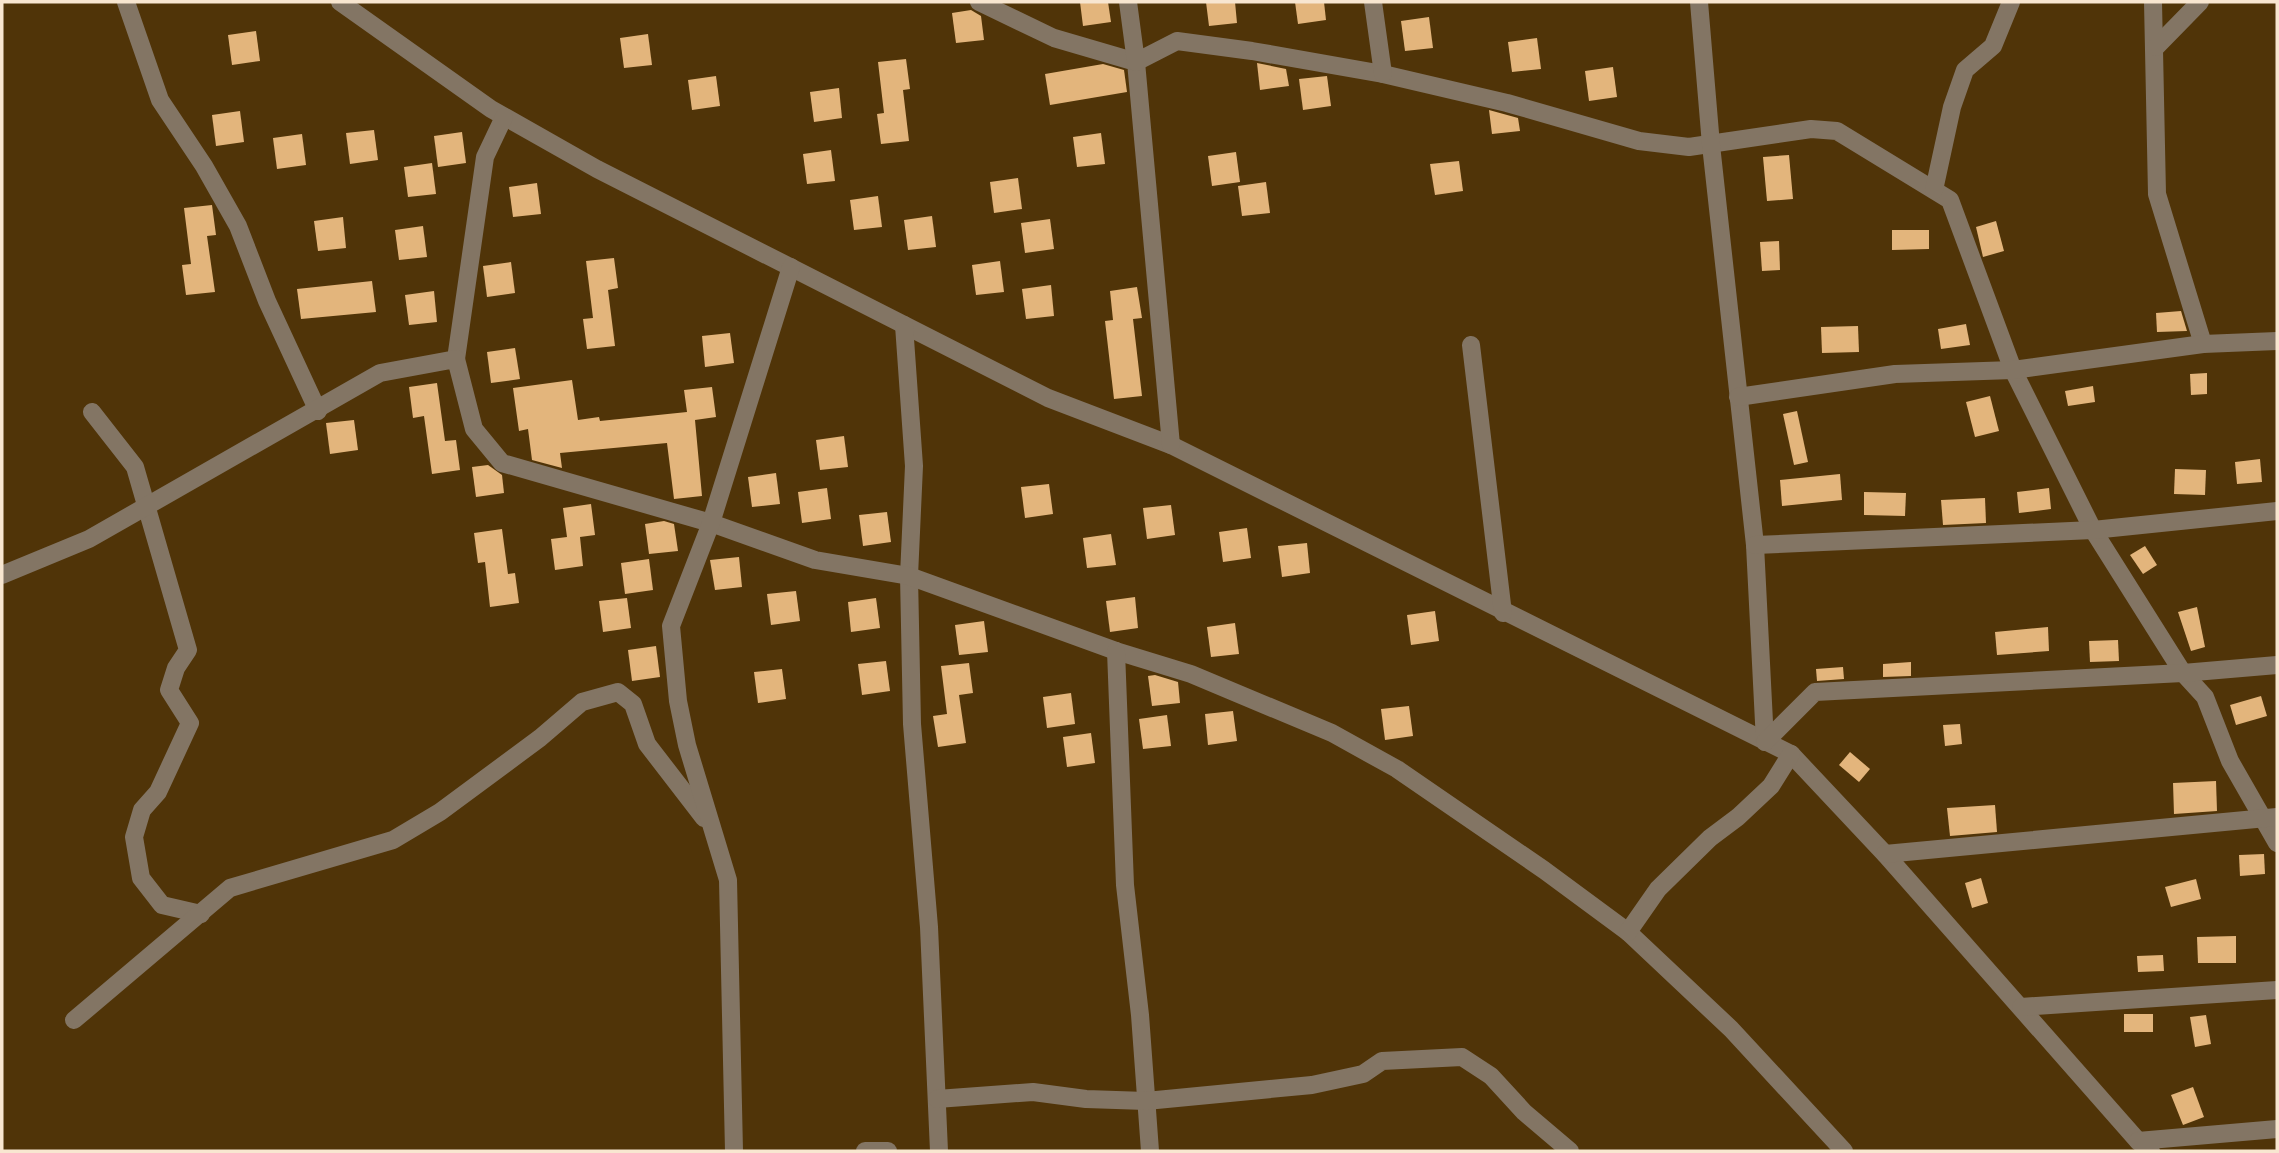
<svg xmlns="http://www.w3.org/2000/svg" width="2279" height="1153" viewBox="0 0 2279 1153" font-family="'Sofia Sans Condensed',sans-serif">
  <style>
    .building { fill: #e3b57c }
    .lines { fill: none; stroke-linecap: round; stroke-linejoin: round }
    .minor { stroke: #837564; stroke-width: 18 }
  </style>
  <rect width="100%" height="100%" fill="#503408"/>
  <g class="building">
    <path d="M1080,2h28l3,20 -28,4z"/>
    <path d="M1206,2h29l2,21 -28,3z"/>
    <path d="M1295,2h29l2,18 -28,4z"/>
    <path d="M971,10l10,6 3,24 -28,3 -4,-30z"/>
    <path d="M1429,17l4,31 -28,3 -4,-30z"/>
    <path d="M256,31l4,30 -28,4 -4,-30z"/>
    <path d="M648,34l4,31 -28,3 -4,-30z"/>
    <path d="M1537,38l4,31 -29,3 -4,-30z"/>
    <path d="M906,59l4,30 -7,1 6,51 -28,3 -4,-30 7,-1 -6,-51z"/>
    <path d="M1257,63l29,6 3,17 -29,4z"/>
    <path d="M1103,64l21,6 3,22 -77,13 -5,-31z"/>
    <path d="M1613,67l4,30 -28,4 -4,-30z"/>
    <path d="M716,76l4,30 -28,4 -4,-30z"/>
    <path d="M1327,76l4,30 -28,4 -4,-31z"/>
    <path d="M839,88l3,30 -28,4 -4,-30z"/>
    <path d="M1489,110l29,8 2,13 -28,3z"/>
    <path d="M240,111l4,31 -28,4 -4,-31z"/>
    <path d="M374,130l4,30 -28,4 -4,-31z"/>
    <path d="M462,132l4,31 -28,4 -4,-31z"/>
    <path d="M1101,133l4,31 -28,3 -4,-30z"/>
    <path d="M302,134l4,31 -29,4 -4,-31z"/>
    <path d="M831,150l4,31 -28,3 -4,-30z"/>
    <path d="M1236,152l4,30 -28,4 -4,-30z"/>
    <path d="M1789,155l4,44 -26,2 -4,-44z"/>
    <path d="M1459,161l4,30 -28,4 -5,-31z"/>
    <path d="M432,163l4,31 -28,3 -4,-30z"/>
    <path d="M1018,178l4,31 -28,4 -4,-31z"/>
    <path d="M1266,182l4,31 -28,3 -4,-30z"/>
    <path d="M537,183l4,31 -28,3 -4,-30z"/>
    <path d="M878,196l4,31 -28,3 -4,-30z"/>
    <path d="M212,205l4,30 -9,1 8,56 -29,3 -4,-30 9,-1 -7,-56z"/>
    <path d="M932,216l4,31 -28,3 -4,-30z"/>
    <path d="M343,217l3,31 -28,3 -4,-30z"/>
    <path d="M1050,219l4,30 -29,4 -4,-30z"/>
    <path d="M1996,221l8,30 -21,6 -7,-30z"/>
    <path d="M423,226l4,31 -28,3 -4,-30z"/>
    <path d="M1892,230h37v19l-37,1z"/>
    <path d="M1779,241l1,29 -18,1 -2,-29z"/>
    <path d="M614,258l4,30 -10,2 7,56 -28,3 -4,-30 10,-1 -7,-57z"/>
    <path d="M1000,261l4,31 -28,3 -4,-30z"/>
    <path d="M511,262l4,31 -28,4 -4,-31z"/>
    <path d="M372,281l4,31 -75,7 -4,-30z"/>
    <path d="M1051,285l3,31 -28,3 -4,-30z"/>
    <path d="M1137,287l5,31 -9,1 9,77 -28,3 -9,-78 8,-1 -3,-29z"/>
    <path d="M434,291l3,31 -28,3 -4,-30z"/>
    <path d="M2181,311l6,20 -30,1 -1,-19z"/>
    <path d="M1966,324l4,21 -29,4 -3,-20z"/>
    <path d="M1858,326l1,26 -37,1 -1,-26z"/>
    <path d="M730,333l4,30 -29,4 -3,-31z"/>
    <path d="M515,348l5,31 -29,4 -4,-31z"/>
    <path d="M2207,373v21l-16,1 -1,-21z"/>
    <path d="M572,380l6,40 21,-3 1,4 87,-9 -3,-22 28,-3 4,30 -21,3 7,76 -28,3 -7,-56 -107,10 2,15 -30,-8 -4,-31 -9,2 -6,-43z"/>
    <path d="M437,383l8,58 11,-1 4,30 -28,4 -8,-58 -11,2 -4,-31z"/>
    <path d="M2093,386l2,16 -27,4 -3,-15z"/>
    <path d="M1990,396l9,35 -24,6 -9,-35z"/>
    <path d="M1797,411l11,51 -14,3 -11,-51z"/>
    <path d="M354,420l4,30 -28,4 -4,-31z"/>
    <path d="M844,436l4,31 -28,3 -4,-30z"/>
    <path d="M2260,459l2,23 -25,2 -2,-22z"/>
    <path d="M488,465l14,10 2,18 -28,4 -4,-30z"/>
    <path d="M2175,469l31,1 -1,25 -31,-1z"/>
    <path d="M776,473l4,31 -28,3 -4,-30z"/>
    <path d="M1840,474l2,26 -60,6 -2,-26z"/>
    <path d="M1049,484l4,30 -28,4 -4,-31z"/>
    <path d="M827,488l4,31 -29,4 -4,-31z"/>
    <path d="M2049,488l2,21 -32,4 -2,-21z"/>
    <path d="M1864,492l42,1 -1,23 -41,-1z"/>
    <path d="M1985,498l1,25 -43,2 -2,-25z"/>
    <path d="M591,504l4,31 -15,2 3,29 -28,4 -4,-31 16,-2 -4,-29z"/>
    <path d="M1171,505l4,30 -28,4 -4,-31z"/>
    <path d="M887,512l4,30 -28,4 -4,-31z"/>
    <path d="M664,521l10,3 4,27 -29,3 -4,-30z"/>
    <path d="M1247,528l4,30 -28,4 -4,-30z"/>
    <path d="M502,529l6,45 7,-1 4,30 -29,4 -5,-45 -7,1 -4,-30z"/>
    <path d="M1111,534l5,31 -29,3 -4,-30z"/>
    <path d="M1307,543l3,30 -28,4 -4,-31z"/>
    <path d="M2145,546l12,19 -14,9 -13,-19z"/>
    <path d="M739,557l3,30 -27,3 -5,-30z"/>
    <path d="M649,559l4,31 -28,4 -4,-31z"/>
    <path d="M796,591l4,30 -29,4 -4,-31z"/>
    <path d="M1135,597l3,31 -28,4 -4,-31z"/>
    <path d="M627,598l4,30 -28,4 -4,-31z"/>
    <path d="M876,598l4,30 -29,4 -3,-30z"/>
    <path d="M2197,607l8,40 -14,4 -13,-39z"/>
    <path d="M1435,611l4,30 -28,4 -4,-30z"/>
    <path d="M984,621l4,31 -29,3 -4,-30z"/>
    <path d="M1235,623l4,31 -28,3 -4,-30z"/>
    <path d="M2048,627l1,24 -52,4 -2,-23z"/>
    <path d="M2118,640l1,21 -29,1 -1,-21z"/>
    <path d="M656,646l4,31 -28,4 -4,-31z"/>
    <path d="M886,661l4,30 -28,4 -4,-31z"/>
    <path d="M1911,662v14l-28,1v-13z"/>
    <path d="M969,663l4,30 -14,2 7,48 -28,4 -5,-31 14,-2 -6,-48z"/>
    <path d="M1843,667l1,12 -27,2 -1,-12z"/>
    <path d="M782,669l4,30 -28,4 -4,-31z"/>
    <path d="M1155,675l23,7 2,21 -28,3 -4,-30z"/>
    <path d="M1071,693l4,31 -28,4 -4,-31z"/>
    <path d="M2261,696l6,20 -31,9 -6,-20z"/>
    <path d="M1409,706l4,30 -28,4 -4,-31z"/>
    <path d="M1233,711l4,30 -29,4 -3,-31z"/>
    <path d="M1167,715l4,31 -28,3 -4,-30z"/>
    <path d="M1960,724l2,20 -17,2 -2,-21z"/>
    <path d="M1091,733l4,30 -28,4 -4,-30z"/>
    <path d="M1850,752l20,17 -11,13 -20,-17z"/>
    <path d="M2216,781l1,30 -43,3 -1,-31z"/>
    <path d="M1995,805l2,27 -47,4 -3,-28z"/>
    <path d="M2264,854l1,20 -25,2 -1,-21z"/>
    <path d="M1981,878l7,25 -16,5 -7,-25z"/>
    <path d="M2196,879l5,20 -30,8 -6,-20z"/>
    <path d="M2236,936v27h-38l-1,-26z"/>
    <path d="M2163,955l1,16 -26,1 -1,-16z"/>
    <rect x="2124" y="1014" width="29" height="18"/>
    <path d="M2206,1015l5,29 -16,3 -5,-30z"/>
    <path d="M2193,1087l11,30 -21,8 -12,-30z"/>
  </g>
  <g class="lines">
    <g class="minor">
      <path d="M126,2l34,98 44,66 34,60 29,75 51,110"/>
      <path d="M340,2l151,107 106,60 451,229 123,47 620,309 94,100 253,287 13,10"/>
      <path d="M979,2l75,36 82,24 35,383"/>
      <path d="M1128,2l8,60 41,-21 75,10 131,23 124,29 132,38 50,6 122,-18 26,2 113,69 63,170 80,160 90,143 22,24 25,64 47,82"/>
      <path d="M1373,2l10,72"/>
      <path d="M1699,2l12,143 44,400 10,197"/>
      <path d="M2153,2l4,192 46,150"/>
      <path d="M2156,47l44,-45"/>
      <path d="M1934,190l18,-83 13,-37 28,-24 18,-44"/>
      <path d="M904,325l10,141 -5,110 3,148 17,203 10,224"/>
      <path d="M1471,345l32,268"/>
      <path d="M456,359l29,-202 19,-40"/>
      <path d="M1738,397l157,-23 118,-4 190,-26 74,-3"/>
      <path d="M92,412l43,55 53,183 -12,18 -7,22 21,33 -32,69 -16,18 -8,27 7,41 21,27 39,9"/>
      <path d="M1755,545l338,-15 184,-19"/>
      <path d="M2,575l87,-36 291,-166 76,-14 18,70 28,34 209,60 104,37 94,16 207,75 75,23 141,59 65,36 147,101 84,62 103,97 113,122"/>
      <path d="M1116,651l9,234 15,130 10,136"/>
      <path d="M1765,742l50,-50 368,-19 94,-8"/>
      <path d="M1885,854l392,-37"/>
      <path d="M1628,932l30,-43 52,-51 28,-21 33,-31 20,-32"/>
      <path d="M2021,1007l256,-17"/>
      <path d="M74,1020l156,-132 163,-48 47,-28 100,-74 42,-36 36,-10 15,12 14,40 57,74"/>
      <path d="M937,1099l96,-7 53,7 60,2 166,-16 51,-11 19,-13 80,-4 29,19 33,36 46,39"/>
      <path d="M2138,1141l139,-12"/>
      <path d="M734,1151l-6,-271 -41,-135 -9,-44 -7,-75 40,-103 80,-256"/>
      <path d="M865,1151h23"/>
    </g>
  </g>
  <rect width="2279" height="1153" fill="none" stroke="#f8e6d0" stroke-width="7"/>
</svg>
